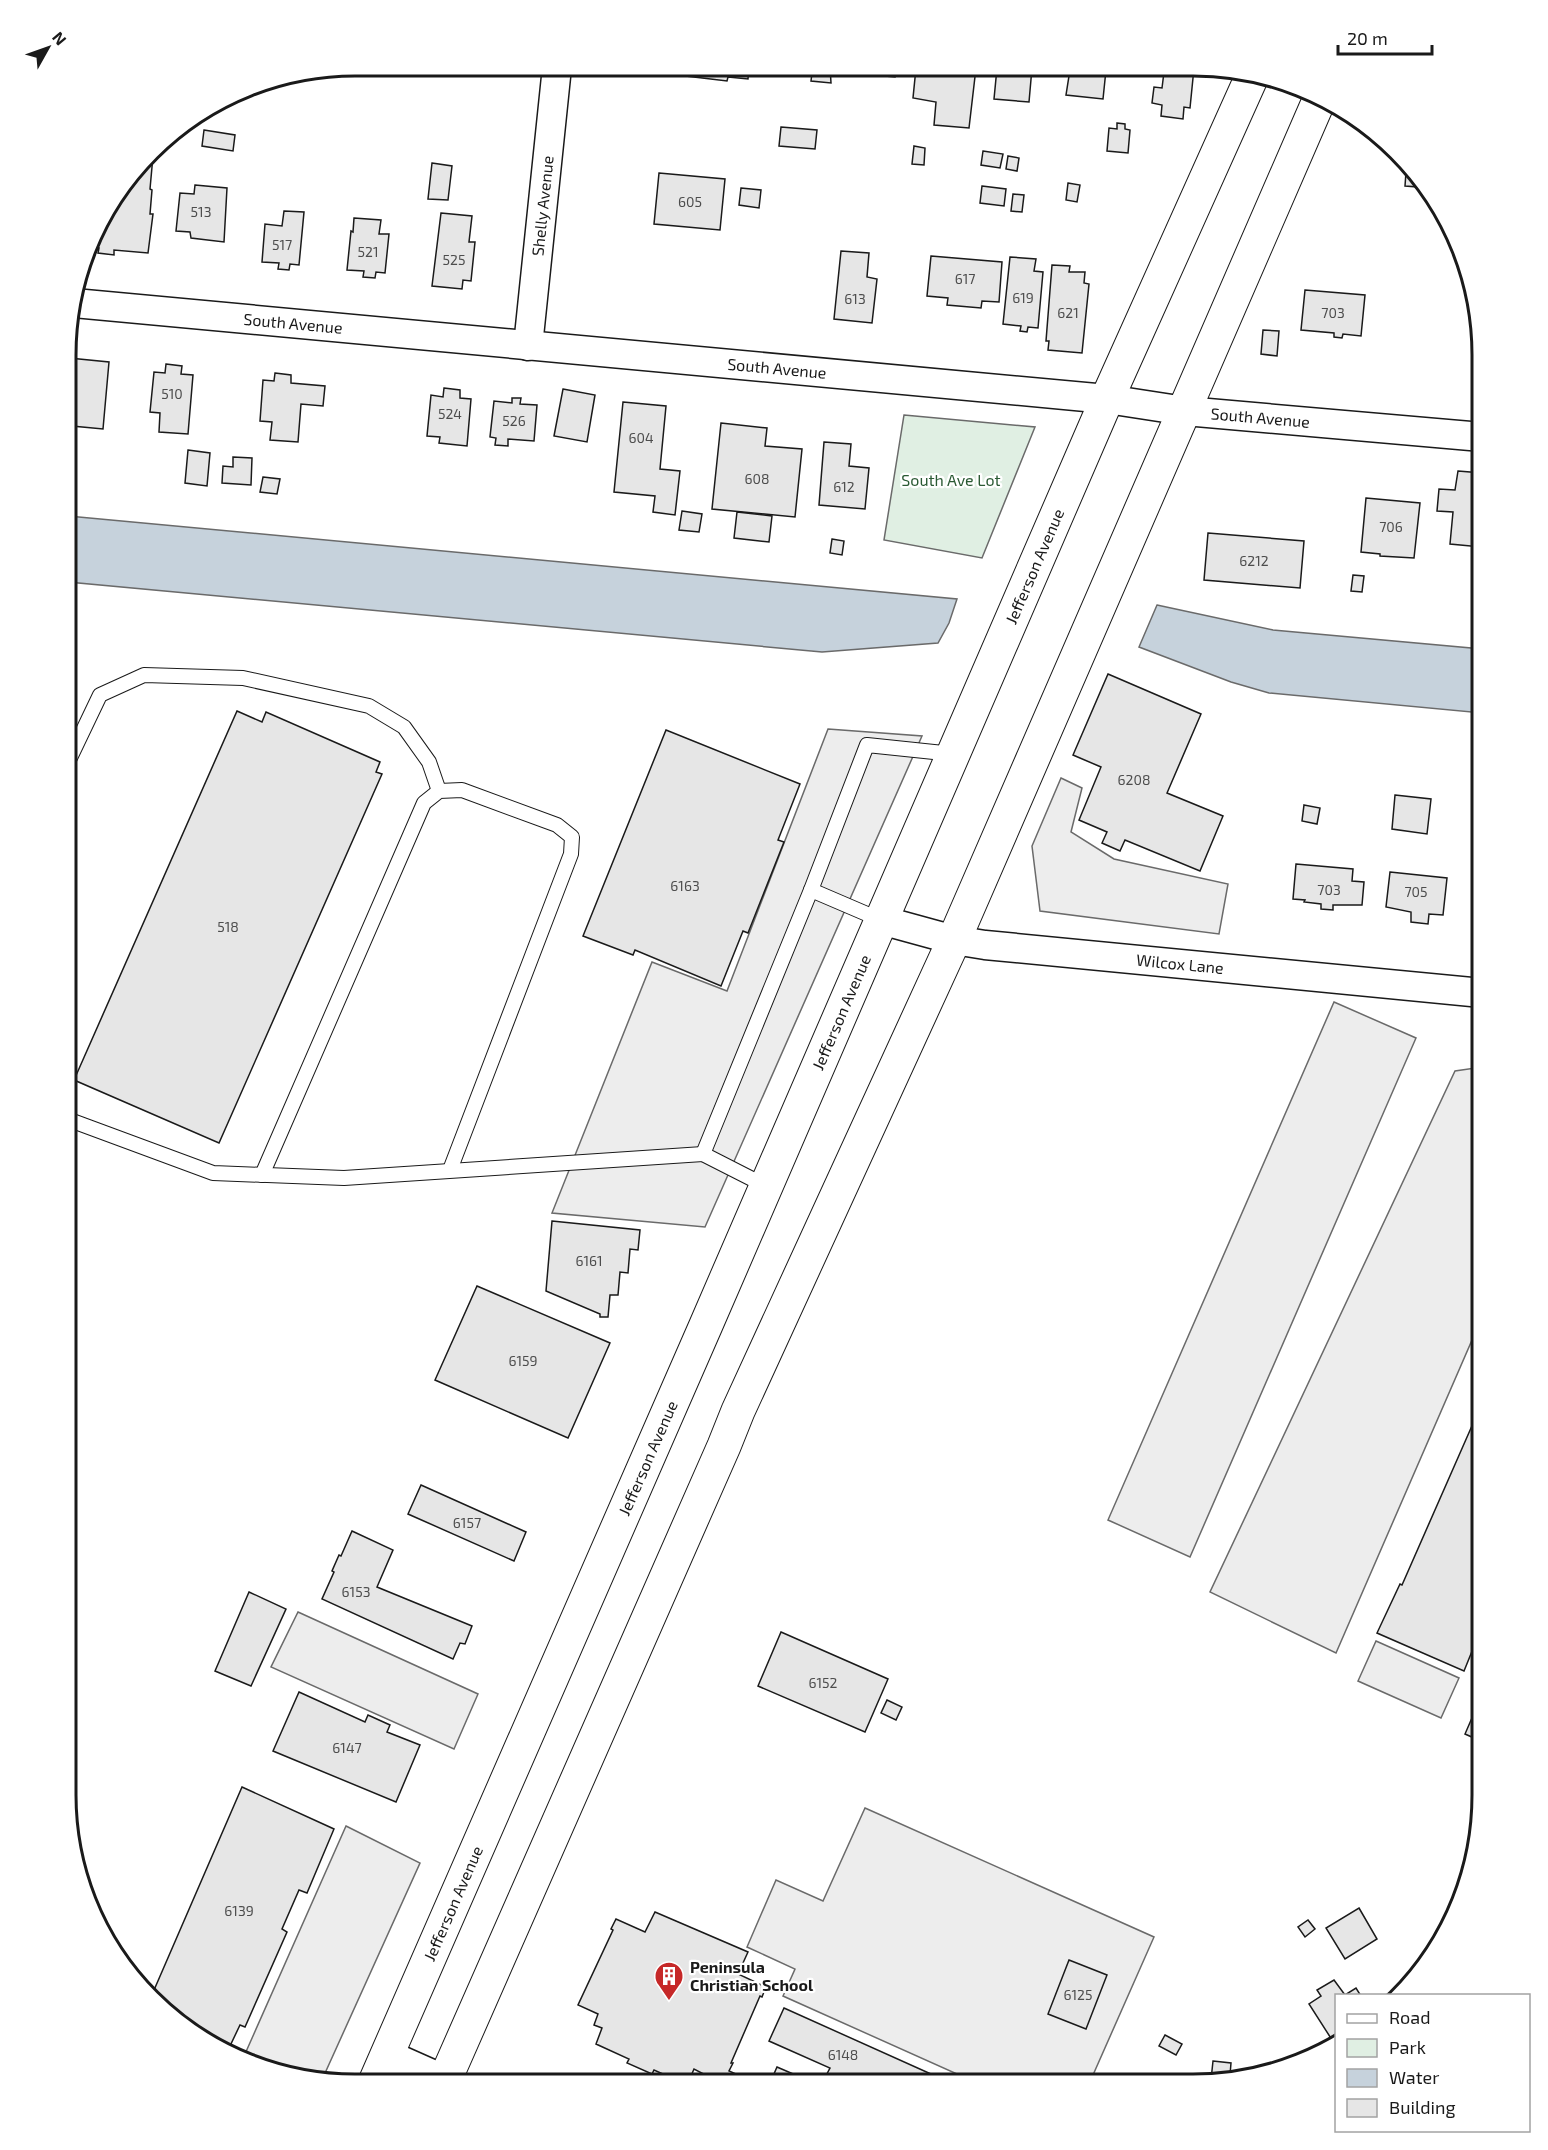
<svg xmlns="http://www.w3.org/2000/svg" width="1548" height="2150" viewBox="0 0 1548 2150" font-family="'Exo 2',sans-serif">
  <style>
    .green { fill: #e0efe3; stroke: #6a6a6a; stroke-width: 1.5 }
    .parking { fill: #ededed; stroke: #6a6a6a; stroke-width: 1.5 }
    .water { fill: #c6d2dc; stroke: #6a6a6a; stroke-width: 1.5 }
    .building { fill: #e6e6e6; stroke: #1a1a1a; stroke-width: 1.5 }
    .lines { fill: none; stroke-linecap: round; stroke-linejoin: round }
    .service-casing { stroke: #1a1a1a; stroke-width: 16 }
    .minor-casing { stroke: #1a1a1a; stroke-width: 31 }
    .primary-casing { stroke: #1a1a1a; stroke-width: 35 }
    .service { stroke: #fff; stroke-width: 14 }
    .minor { stroke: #fff; stroke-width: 28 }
    .primary { stroke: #fff; stroke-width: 33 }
    .labels { text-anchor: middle; stroke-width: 4.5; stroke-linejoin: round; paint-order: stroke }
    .number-label { font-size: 14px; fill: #4d4d4d }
    .street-label { font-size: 16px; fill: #1a1a1a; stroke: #fff }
    .park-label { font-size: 16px; fill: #2b5a34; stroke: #fff }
    .poi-label { font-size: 16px; font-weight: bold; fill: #1a1a1a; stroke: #fff; text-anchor: start }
    .rim { fill: none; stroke: #1a1a1a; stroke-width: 3 }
  </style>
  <rect width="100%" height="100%" fill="#fff"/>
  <path class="green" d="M904,415l131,12 -53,131 -98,-18z"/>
  <g class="parking">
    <path d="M828,729l94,7 -217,491 -153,-14 100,-251 75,29z"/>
    <path d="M1061,778l21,10 -11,44 43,27 114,25 -9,50 -179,-23 -8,-65z"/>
    <path d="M1334,1002l82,36 -226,519 -82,-37z"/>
    <path d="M1482,1067v250l-146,336 -126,-61 245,-521z"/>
    <path d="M298,1612l180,82 -24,55 -183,-82z"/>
    <path d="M1376,1641l83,37 -18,40 -83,-37z"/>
    <path d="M865,1808l289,129 -65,147 -112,-1 -194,-87 12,-27 -48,-22 29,-67 47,21z"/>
    <path d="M346,1826l74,37 -99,219h-3l-73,-28z"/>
  </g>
  <g class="water">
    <path d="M68,516l889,83 -8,24 -11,20 -116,9 -754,-70z"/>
    <path d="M1157,605l116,25 209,19v64l-213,-20 -38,-11 -92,-35z"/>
  </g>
  <g class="building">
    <path d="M687,67h62l-1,12 -20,-2 -1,4 -41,-5z"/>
    <path d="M771,67h59l1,16 -20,-2 1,-8 -41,-4z"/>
    <path d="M863,67l32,1v9l-33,-3z"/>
    <path d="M916,68h60l-7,60 -35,-3 2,-23 -23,-4z"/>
    <path d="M997,68h35l-3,34 -35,-3z"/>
    <path d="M1075,68l31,2 -3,29 -37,-4 3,-19h5z"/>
    <path d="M1156,68h38l-4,40 -6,-1 -1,12 -22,-3 1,-11 -10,-2 2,-16 8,1 2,-16 -9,-1z"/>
    <path d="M1117,123l8,1v5l5,1 -2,23 -21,-2 2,-23 8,1z"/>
    <path d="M781,127l36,3 -2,19 -36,-3z"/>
    <path d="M204,130l31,5 -2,16 -31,-5z"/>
    <path d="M914,146l11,2 -1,17 -12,-1z"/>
    <path d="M983,151l20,3 -3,14 -19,-3z"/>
    <path d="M150,155l3,1 -3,33 2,1 -2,24h3l-5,39 -34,-3v5l-16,-2 1,-5h-7l13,-37z"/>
    <path d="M1008,156l11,2 -2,13 -11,-2z"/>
    <path d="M432,163l20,3 -4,34 -20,-1z"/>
    <path d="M1406,172l13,15 -14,-1z"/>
    <path d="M659,173l66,6 -5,51 -66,-6z"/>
    <path d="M1068,183l12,2 -3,17 -11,-2z"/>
    <path d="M195,185l32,3 -3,54 -33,-4 -1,-6 -14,-1 4,-38 14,1z"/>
    <path d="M982,186l24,3 -2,17 -24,-3z"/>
    <path d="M741,188l20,2 -2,18 -20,-3z"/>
    <path d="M1013,194l11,1 -2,17 -11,-1z"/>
    <path d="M284,211l20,1 -5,53 -9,-1 -1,6 -11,-1 1,-6 -17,-1 3,-38 17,2z"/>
    <path d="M441,213l31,3 -3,26h6l-4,39 -8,-1 -1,9 -30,-3z"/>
    <path d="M354,218l27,2 -2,14h10l-4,39 -9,-1 -1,6 -12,-1 1,-6 -17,-1 4,-39 2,1z"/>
    <path d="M841,251l28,2 -2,24 10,2 -5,44 -38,-4z"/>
    <path d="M931,256l71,6 -3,40 -17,-1 -1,7 -34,-3 1,-7 -21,-2z"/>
    <path d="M1010,257l26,2 -2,12 9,1 -5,56 -10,-1 -1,5 -7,-1 1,-5 -18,-2z"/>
    <path d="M1052,265l18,1 -1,6h16l-1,11 5,1 -7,69 -34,-3 1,-9h-3z"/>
    <path d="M1305,290l60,5 -4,41 -18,-2 -1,4 -8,-1v-4l-33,-3z"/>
    <path d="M1263,330l16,1 -2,25 -16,-2z"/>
    <path d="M69,358l40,4 -6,67 -31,-3 2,-18 -6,-1z"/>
    <path d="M166,364l16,2 -1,8 12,1 -5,59 -29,-2 1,-19 -10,-1 4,-40 11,1z"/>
    <path d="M275,373l16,2v8l34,3 -2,20 -22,-2 -3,38 -28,-2 2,-18 -12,-1 3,-41 11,1z"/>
    <path d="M444,388l16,2v8l11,1 -4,47 -28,-3 1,-6 -13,-1 4,-41 12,2z"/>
    <path d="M563,389l32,6 -8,47 -33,-6z"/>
    <path d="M512,398h9l-1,6 17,1 -3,36 -26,-2v7l-13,-1 1,-7 -6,-1 4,-36 18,2z"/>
    <path d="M623,402l43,4 -6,63 20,2 -5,44 -22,-3 2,-16 -41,-4z"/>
    <path d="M721,423l46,5 -2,18 37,3 -7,68 -83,-8z"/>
    <path d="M824,442l27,2 -2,22 20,2 -4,41 -46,-4z"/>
    <path d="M188,450l22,3 -3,33 -22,-3z"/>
    <path d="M233,457l19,1 -1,27 -29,-2 1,-17 10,1z"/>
    <path d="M1458,471l24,2 -1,74 -31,-3 3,-32 -16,-1 2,-22 16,1z"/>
    <path d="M263,477l17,2 -3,15 -17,-2z"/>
    <path d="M1366,498l54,5 -6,55 -34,-2v-2l-19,-2z"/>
    <path d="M682,511l20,3 -3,18 -20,-2z"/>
    <path d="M737,512l35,4 -3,26 -35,-4z"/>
    <path d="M1208,533l96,8 -4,47 -96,-8z"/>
    <path d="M832,539l12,2 -2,14 -12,-2z"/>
    <path d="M1353,575l11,1 -2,16 -11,-1z"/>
    <path d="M1108,674l93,40 -34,79 56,23 -23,55 -75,-31 -5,11 -18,-8 5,-11 -28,-12 22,-53 -28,-12z"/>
    <path d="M237,711l25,11 4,-10 114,50 -4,10 6,2 -163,369 -145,-63z"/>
    <path d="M666,730l134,54 -22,56 6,2 -36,91 -5,-2 -22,55 -86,-36 -2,5 -50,-19z"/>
    <path d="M1395,795l36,4 -4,35 -35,-5z"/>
    <path d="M1304,805l16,3 -3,16 -15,-3z"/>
    <path d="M1296,864l57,5 -1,12 12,1 -2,23h-29v5l-12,-1v-5l-17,-2 1,-2 -12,-1z"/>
    <path d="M1390,872l57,6 -4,37 -14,-1 -1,10 -17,-2v-10l-25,-5z"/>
    <path d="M552,1221l88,9 -2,20 -8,-1 -2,24 -8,-1 -2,23h-8l-2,22h-8v-3l-54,-23z"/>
    <path d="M477,1286l133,57 -42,95 -133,-58z"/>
    <path d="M1482,1403l-1,226 -17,42 -87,-38 23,-49 2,1z"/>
    <path d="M421,1485l105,47 -12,29 -106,-47z"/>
    <path d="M352,1531l41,19 -16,37 95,39 -7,18 -5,-1 -7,16 -131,-60 12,-27 -2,-1 7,-16 2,1z"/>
    <path d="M249,1592l37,17 -35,77 -36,-15z"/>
    <path d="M781,1632l107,47 -23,53 -107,-46z"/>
    <path d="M299,1692l66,30 3,-7 22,10 -3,7 33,13 -24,57 -123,-51z"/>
    <path d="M1481,1697v44l-16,-7z"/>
    <path d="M887,1700l15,7 -6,13 -15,-7z"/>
    <path d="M242,1787l92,42 -27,64 -8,-3 -17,39 5,3 -42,95 -5,-2 -11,23 -35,-13 -43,-38z"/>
    <path d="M1359,1908l18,31 -32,20 -19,-31z"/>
    <path d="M655,1912l93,40 -10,22 28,13 -4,10 -2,-1 -29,67h2l-4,8 27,12h-35l-27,-14 -6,14h-5l-29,-13 -2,4 -25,-11 2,-4 -33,-15 6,-16 -8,-3 4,-11 -20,-9 35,-75 -2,-1 5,-10 29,13z"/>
    <path d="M1308,1920l7,9 -10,8 -7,-10z"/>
    <path d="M1069,1960l38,15 -21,54 -38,-15z"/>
    <path d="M1334,1980l11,15 11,-7 5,8h-25v46l-2,1 -25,-39 12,-8 -4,-6z"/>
    <path d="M784,2008l167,75h-129l8,-15 -61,-27z"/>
    <path d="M1165,2035l17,9 -6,11 -17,-9z"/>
    <path d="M1213,2061l18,2 -1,12 -19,5z"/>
    <path d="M777,2067l37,16h-44z"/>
  </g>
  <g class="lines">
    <g class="service-casing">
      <g id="service">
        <path d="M68,762l32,-67 44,-20 99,3 126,28 35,21 25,35 10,29"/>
        <path d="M811,890l70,30"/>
        <path d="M67,1119l146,54 131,5 359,-24"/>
        <path d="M262,1175l162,-372 15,-12 23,-1 95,35 15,12 -1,17 -121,316"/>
        <path d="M766,1186l-63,-32 108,-264 56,-145 86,9"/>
      </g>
    </g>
    <g class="minor-casing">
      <g id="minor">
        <path id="s1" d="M74,303l1033,96 78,12 297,26"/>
        <path id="s2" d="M528,346l29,-279"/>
        <path id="s3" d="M881,920l73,20 31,5 497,48"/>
        <path d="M387,2054l63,28"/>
      </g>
    </g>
    <g class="primary-casing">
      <g id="primary">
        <path id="s4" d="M375,2082l331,-757 401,-926 146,-325"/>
        <path d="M444,2082l280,-636 14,-35 216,-471 366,-842"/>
      </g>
    </g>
    <use href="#service" class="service"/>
    <use href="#minor" class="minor"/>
    <use href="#primary" class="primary"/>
  </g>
  <defs>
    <g id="building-pin" transform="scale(1.5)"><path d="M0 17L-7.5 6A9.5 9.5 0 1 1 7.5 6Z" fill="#c62828" stroke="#fff"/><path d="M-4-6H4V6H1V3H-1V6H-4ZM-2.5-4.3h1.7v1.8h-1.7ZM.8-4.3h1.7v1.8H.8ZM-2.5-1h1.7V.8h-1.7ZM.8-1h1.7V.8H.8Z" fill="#fff"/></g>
  </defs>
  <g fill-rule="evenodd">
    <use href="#building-pin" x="669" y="1976"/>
  </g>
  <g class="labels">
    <g class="number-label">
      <text x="690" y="207">605</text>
      <text x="201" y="217">513</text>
      <text x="282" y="250">517</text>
      <text x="368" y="257">521</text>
      <text x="454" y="265">525</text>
      <text x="965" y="284">617</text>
      <text x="1023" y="303">619</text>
      <text x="855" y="304">613</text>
      <text x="1068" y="318">621</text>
      <text x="1333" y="318">703</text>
      <text x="172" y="399">510</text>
      <text x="450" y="419">524</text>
      <text x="514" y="426">526</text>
      <text x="641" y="443">604</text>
      <text x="757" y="484">608</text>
      <text x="844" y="492">612</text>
      <text x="1391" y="532">706</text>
      <text x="1254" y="566">6212</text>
      <text x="1134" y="785">6208</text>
      <text x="685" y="891">6163</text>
      <text x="1329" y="895">703</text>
      <text x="1416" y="897">705</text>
      <text x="228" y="932">518</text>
      <text x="589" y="1266">6161</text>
      <text x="523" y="1366">6159</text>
      <text x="467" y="1528">6157</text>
      <text x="356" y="1597">6153</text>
      <text x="823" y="1688">6152</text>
      <text x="347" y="1753">6147</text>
      <text x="239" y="1916">6139</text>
      <text x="1078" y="2000">6125</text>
      <text x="843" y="2060">6148</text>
    </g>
    <g class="street-label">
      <text dy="6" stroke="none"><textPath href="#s2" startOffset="141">Shelly Avenue</textPath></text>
      <text dy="6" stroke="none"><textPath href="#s1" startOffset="220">South Avenue</textPath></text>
      <text dy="6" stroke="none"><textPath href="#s1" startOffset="706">South Avenue</textPath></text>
      <text dy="6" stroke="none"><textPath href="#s1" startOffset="1192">South Avenue</textPath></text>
      <text dy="6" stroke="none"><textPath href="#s4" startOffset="1653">Jefferson Avenue</textPath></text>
      <text dy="6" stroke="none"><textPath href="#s3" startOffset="303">Wilcox Lane</textPath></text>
      <text dy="6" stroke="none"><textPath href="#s4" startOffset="1167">Jefferson Avenue</textPath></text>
      <text dy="6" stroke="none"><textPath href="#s4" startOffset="681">Jefferson Avenue</textPath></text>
      <text dy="6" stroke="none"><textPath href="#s4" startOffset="195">Jefferson Avenue</textPath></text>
    </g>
    <g class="park-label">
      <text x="951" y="486">South Ave Lot</text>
    </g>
    <g class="poi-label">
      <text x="690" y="1973">Peninsula<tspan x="690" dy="18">Christian School</tspan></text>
    </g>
  </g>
  <path d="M0 0H1548V2150H0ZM355 76H1193A279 279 0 0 1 1472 355V1795A279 279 0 0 1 1193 2074H355A279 279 0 0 1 76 1795V355A279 279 0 0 1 355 76Z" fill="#fff" fill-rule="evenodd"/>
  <path class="rim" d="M355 76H1193A279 279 0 0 1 1472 355V1795A279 279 0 0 1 1193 2074H355A279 279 0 0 1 76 1795V355A279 279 0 0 1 355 76Z"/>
  <rect x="1335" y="1994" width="195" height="138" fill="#ffffff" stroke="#a3a3a3" stroke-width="1.5"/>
  <rect x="1347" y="2014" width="30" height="9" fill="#ffffff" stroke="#a3a3a3" stroke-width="1.5"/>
  <text x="1389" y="2024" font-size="18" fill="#1a1a1a">Road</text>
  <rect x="1347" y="2039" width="30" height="18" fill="#e0efe3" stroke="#a3a3a3" stroke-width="1.5"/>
  <text x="1389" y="2054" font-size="18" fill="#1a1a1a">Park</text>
  <rect x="1347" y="2069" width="30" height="18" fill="#c6d2dc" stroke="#a3a3a3" stroke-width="1.5"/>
  <text x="1389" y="2084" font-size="18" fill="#1a1a1a">Water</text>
  <rect x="1347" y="2099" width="30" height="18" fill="#e6e6e6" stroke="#a3a3a3" stroke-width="1.5"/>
  <text x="1389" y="2114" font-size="18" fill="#1a1a1a">Building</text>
  <g transform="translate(48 48) rotate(50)" stroke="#ffffff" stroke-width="4.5" paint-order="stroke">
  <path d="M0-4.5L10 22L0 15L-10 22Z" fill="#1a1a1a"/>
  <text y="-9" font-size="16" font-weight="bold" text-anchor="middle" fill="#1a1a1a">N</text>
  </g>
  <path d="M1338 45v9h94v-9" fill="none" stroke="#1a1a1a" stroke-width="3"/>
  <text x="1347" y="45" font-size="18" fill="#1a1a1a" stroke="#ffffff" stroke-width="4.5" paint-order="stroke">20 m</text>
</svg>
